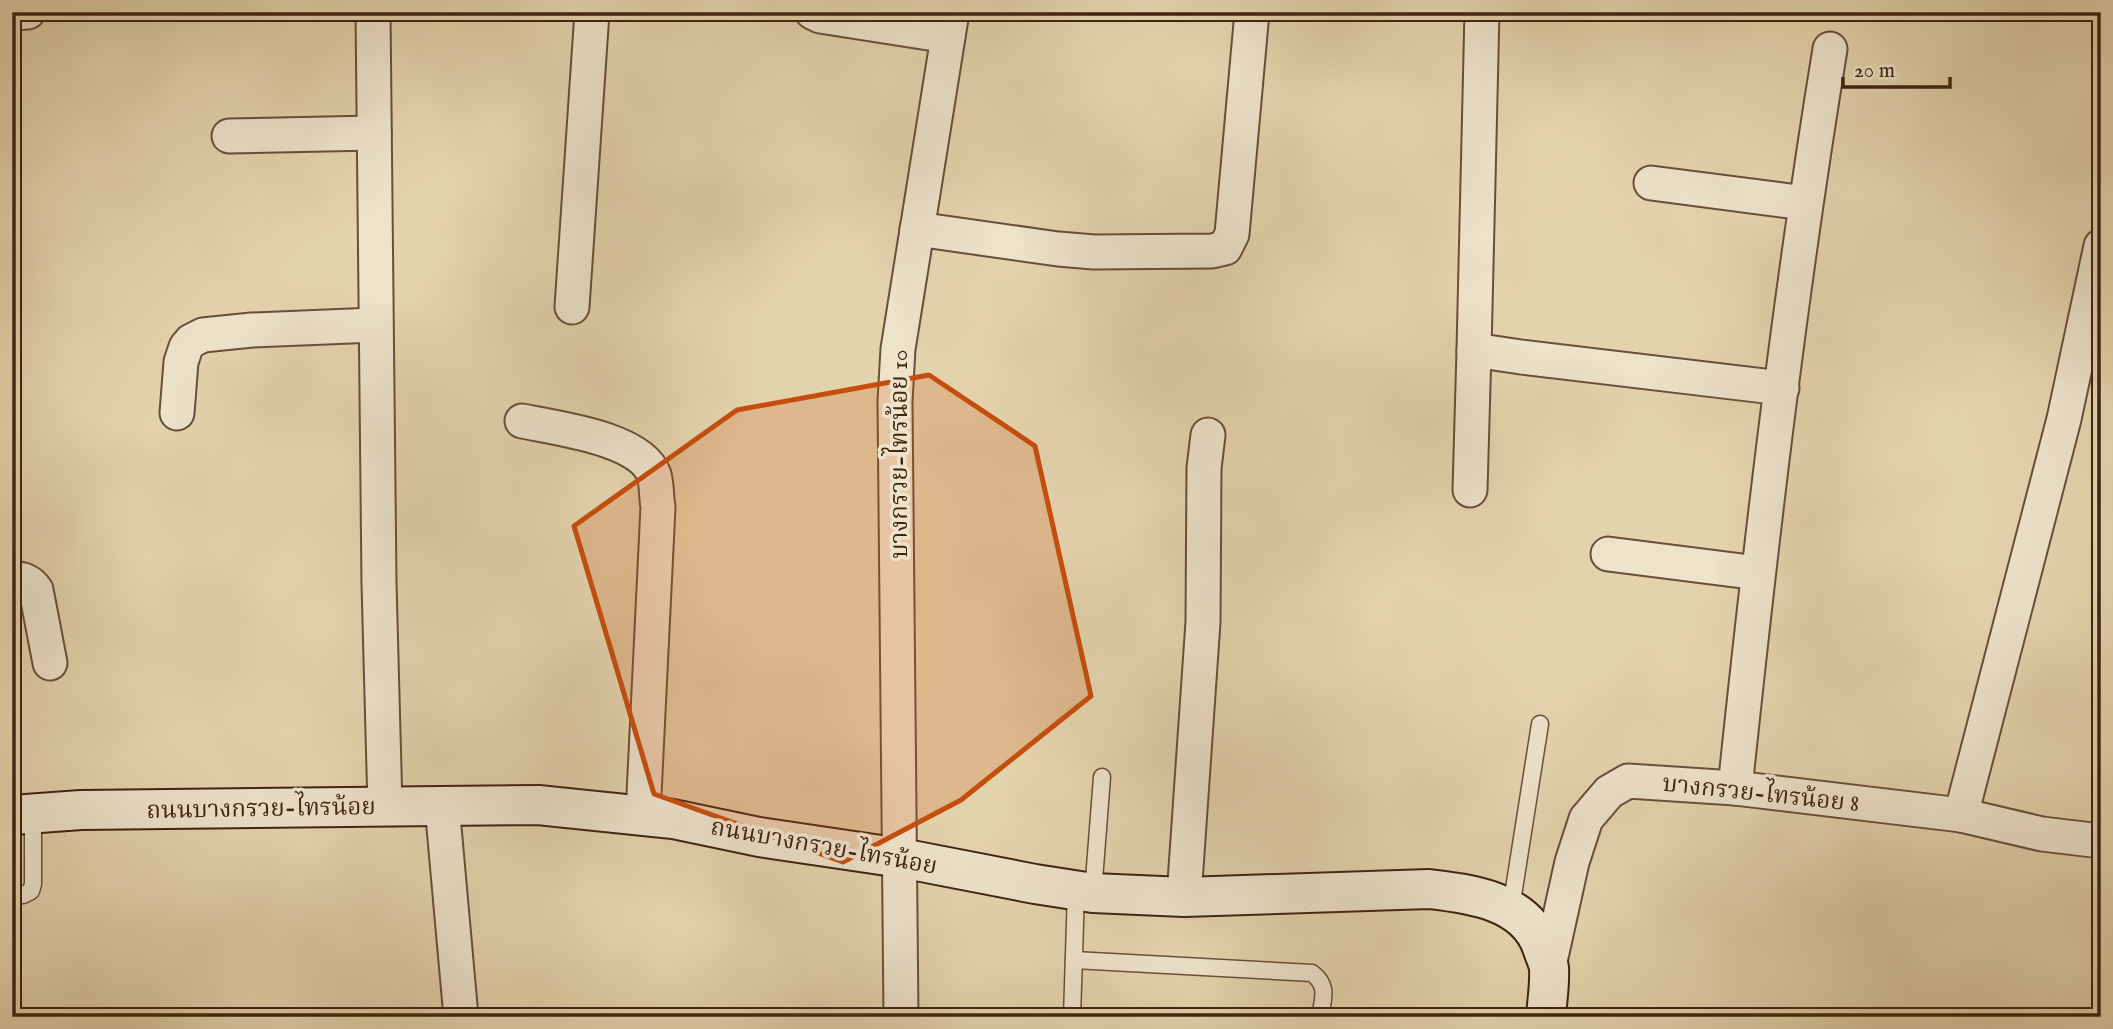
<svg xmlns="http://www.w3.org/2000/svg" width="2113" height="1029" viewBox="0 0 2113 1029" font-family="'IM FELL English','Noto Serif Thai',serif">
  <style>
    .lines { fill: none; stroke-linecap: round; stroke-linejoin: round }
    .lane-casing { stroke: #684f3a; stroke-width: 19 }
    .street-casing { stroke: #684f3a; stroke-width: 37 }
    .secondary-casing { stroke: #3f2313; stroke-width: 42 }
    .lane { stroke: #ede2ca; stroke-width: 16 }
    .street { stroke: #ede2ca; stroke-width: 33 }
    .secondary { stroke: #ede2ca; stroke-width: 38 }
    .marked { fill: #c64e0d; fill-opacity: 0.2; stroke: #c64e0d; stroke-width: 5; stroke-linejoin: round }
    .labels { text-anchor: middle; stroke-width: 7; stroke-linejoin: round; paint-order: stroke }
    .street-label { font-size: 24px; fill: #3f2313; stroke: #ede2ca }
  </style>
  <rect width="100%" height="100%" fill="#e3d3ad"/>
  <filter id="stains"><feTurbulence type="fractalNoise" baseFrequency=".00286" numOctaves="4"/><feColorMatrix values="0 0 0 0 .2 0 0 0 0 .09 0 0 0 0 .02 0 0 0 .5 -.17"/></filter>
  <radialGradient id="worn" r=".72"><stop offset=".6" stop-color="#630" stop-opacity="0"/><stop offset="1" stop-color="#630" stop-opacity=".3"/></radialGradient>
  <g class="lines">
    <g class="lane-casing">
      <g id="lane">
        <path d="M1093,893l9,-116"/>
        <path d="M12,895h11l8,-4 2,-7v-69"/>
        <path d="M1511,908l29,-184"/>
        <path d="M1074,960l238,13c17,13 11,25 8,44"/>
        <path d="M1072,1017l4,-126"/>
      </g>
    </g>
    <g class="street-casing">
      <g id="street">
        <path d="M373,12l6,571 6,224"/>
        <path d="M812,12l8,4 128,20"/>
        <path d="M1482,12l-8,338 47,7 261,31"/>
        <path d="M12,13l16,-1"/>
        <path d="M229,136l145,-3"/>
        <path d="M1651,183l154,20"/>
        <path d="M917,229l141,20 36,3 118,-1 13,-3 7,-14 20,-222"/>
        <path d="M572,307l20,-295"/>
        <path d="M177,413l4,-51 5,-15 5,-6 12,-6 49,-5 123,-5"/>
        <path d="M522,421c33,7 119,17 132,54 3,9 2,22 4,32l-15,308"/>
        <path d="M1470,490l4,-140"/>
        <path d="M1608,554l150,19"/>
        <path d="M12,578c11,1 18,3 24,12l14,73"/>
        <path d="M1735,788c26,-247 55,-494 95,-739"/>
        <path d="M442,805l19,212"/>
        <path d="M1961,815l103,-396 37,-173"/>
        <path d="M1184,897l19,-275 1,-154 4,-33"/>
        <path d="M1549,966l23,-104 14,-43 23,-27 19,-11 107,7 226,27 81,19 59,7"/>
        <path d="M901,1017l-6,-616 3,-52 54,-337"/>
      </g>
    </g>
    <g class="secondary-casing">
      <path id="secondary" d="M12,815l69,-5 457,-5 135,14 86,18 142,21 134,26 58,9 91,4 245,-8c43,5 97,12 113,58 2,7 6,14 7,21 1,16 -2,33 -3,49"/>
    </g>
    <use href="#lane" class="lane"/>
    <use href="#street" class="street"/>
    <use href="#secondary" class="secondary"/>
  </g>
  <path class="marked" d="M929,375l106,71 56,250 -130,104 -118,62 -189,-68 -80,-268 163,-116z"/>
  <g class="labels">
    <g class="street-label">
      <text transform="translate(899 454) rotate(-90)" y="8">บางกรวย-ไทรน้อย 10</text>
      <text transform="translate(1761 793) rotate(6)" y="8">บางกรวย-ไทรน้อย 8</text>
      <text transform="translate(261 808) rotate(-1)" y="8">ถนนบางกรวย-ไทรน้อย</text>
      <text transform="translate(824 846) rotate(10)" y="8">ถนนบางกรวย-ไทรน้อย</text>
    </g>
  </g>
  <rect width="2113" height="1029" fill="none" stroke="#e3d3ad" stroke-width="42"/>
  <rect x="14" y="14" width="2085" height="1001" fill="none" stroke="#3f2313" stroke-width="3.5"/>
  <rect x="21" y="21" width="2071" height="987" fill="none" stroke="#3f2313" stroke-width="2"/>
  <path d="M1843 77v10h107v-10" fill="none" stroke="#3f2313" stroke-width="3.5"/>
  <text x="1854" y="77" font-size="21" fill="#3f2313" stroke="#ede2ca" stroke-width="5" paint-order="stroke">20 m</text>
  <rect width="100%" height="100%" filter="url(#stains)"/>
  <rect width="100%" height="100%" fill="url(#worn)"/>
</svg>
